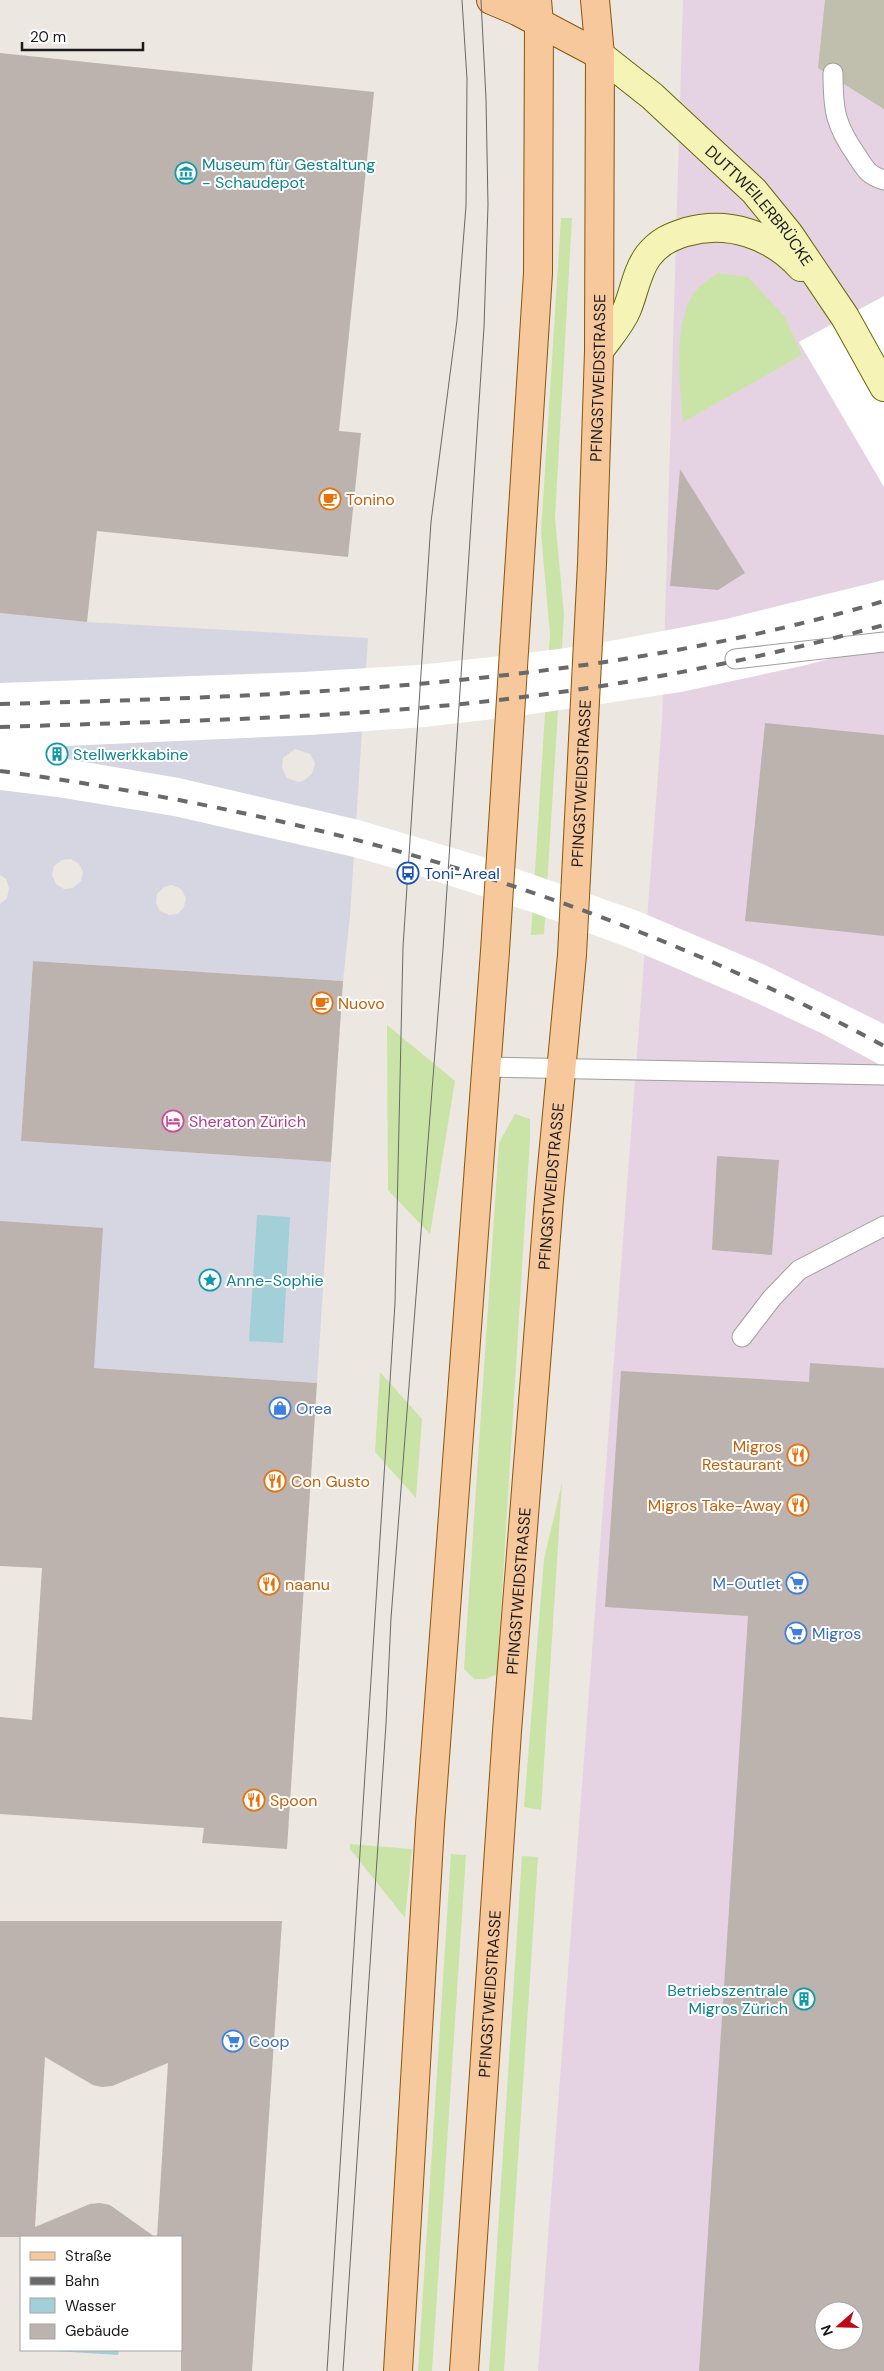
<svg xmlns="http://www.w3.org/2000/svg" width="884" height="2371" viewBox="0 0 884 2371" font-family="'DM Sans',sans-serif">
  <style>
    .industrial { fill: #e5d3e3; fill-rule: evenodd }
    .construction { fill: #c0bead }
    .grass { fill: #cae4a8 }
    .plaza { fill: #d5d6e1; fill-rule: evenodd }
    .water { fill: #a3d0d8 }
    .pier { fill: #fff }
    .building { fill: #bcb3ae; fill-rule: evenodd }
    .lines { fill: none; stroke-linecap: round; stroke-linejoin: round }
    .lane-casing { stroke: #9f9f9f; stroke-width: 21 }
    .secondary-casing { stroke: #66690a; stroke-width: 30 }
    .primary-casing { stroke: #8a5508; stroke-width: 30 }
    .lane { stroke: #fff; stroke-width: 19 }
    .secondary { stroke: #f5f3b6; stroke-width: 28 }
    .primary { stroke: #f6c89c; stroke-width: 28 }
    .tram { stroke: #696969; stroke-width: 1 }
    .rail { stroke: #696969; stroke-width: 4; stroke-dasharray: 10 10; stroke-linecap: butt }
    .labels { text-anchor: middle; stroke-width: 4; stroke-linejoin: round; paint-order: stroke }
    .culture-label { font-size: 16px; fill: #0d838f; stroke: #fff; text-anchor: start }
    .street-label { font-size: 16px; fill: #1b1b1b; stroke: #fff }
    .food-label { font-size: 16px; fill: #c56008; stroke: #fff; text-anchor: start }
    .transit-label { font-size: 16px; fill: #164399; stroke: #fff; text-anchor: start }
    .hotel-label { font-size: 16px; fill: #b23c85; stroke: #fff; text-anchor: start }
    .shop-label { font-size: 16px; fill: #366cbe; stroke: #fff; text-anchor: start }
  </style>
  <rect width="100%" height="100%" fill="#ece7e1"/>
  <path class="industrial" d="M683,0h201v2371h-346l124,-1650zM824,2311h30v30h-30z"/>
  <path class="construction" d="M825,0h59v109l-66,-41z"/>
  <g class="grass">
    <path d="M561,218h11l-17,300 9,97 -20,319 -13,1 19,-301 -9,-101z"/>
    <path d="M718,273l30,4 37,40 17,38 -119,67c-3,-36 -11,-98 11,-129 6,-8 16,-14 24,-20z"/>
    <path d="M387,1025l68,56 -25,153 -42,-44z"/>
    <path d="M515,1114l15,5v20l-33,535 -11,5h-12l-10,-10 35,-526z"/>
    <path d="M380,1372l42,47 -6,79 -41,-46z"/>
    <path d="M562,1483l-21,327 -17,-3 20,-248z"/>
    <path d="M350,1844l62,5 -7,69 -55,-69z"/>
    <path d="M451,1854l15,1 -34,516h-14z"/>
    <path d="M522,1856l16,1 -34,514h-15z"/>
  </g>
  <path class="plaza" d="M0,613l87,9 281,16 -18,278 -7,65 -310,-20 -12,180 310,21 -14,221 -223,-15 -94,-147v-317l7,-6 2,-10 -3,-9 -6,-4zM295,749l15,5 5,9 -3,11 -9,7 -5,1 -11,-4 -5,-10 1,-10zM71,859l8,5 4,8 -2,9 -8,7 -9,1 -8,-5 -4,-9 2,-9 8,-6zM172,885l9,4 5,9 -2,9 -6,7 -9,1 -9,-4 -4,-8 1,-9 7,-7z"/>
  <g class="water">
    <path d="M257,1215l33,2 -7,126 -34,-2z"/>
    <path d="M38,2350h81l-1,5z"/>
  </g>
  <g class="pier">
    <path d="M884,296v191l-85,-145z"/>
    <path d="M884,580v65l-82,21 -121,26 -162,24 -94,11 -115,8 -244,11 1,13 112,19 180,42 121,36 158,55 125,53 121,60v43l-61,-33 -73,-34 -121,-52 -95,-35 -120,-39 -60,-17 -180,-41 -117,-19 -57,-7v-107l303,-11 115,-7 93,-10 78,-10 137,-26z"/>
  </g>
  <g class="building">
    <path d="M0,53l374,39 -35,339 22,2 -13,124 -251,-26 -10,91 -87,-9z"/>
    <path d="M680,469l65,104 -27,17 -48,-4z"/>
    <path d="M765,723l119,12v201l-139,-15z"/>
    <path d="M33,961l310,20 -12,181 -310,-21z"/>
    <path d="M717,1156l62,4 -7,95 -60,-5z"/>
    <path d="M0,1221l103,7 -9,140 223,15 -30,466 -85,-6 2,-15 -204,-14v-97l32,3 10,-152 -42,-2z"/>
    <path d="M810,1363l74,5v1003h-185l49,-755 -143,-9 16,-236 188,11zM824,2311h30v30h-30z"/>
    <path d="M0,1921h282l-30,450h-71v-134h-24l11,-174 -56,23 -10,1 -9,-2 -48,-28 -10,170 55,-23 10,-1 10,2 45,32h-155z"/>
  </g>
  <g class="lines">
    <g class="lane-casing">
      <g id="lane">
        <path d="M833,73c0,37 2,52 24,83 9,14 11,19 27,24"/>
        <path d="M735,659l149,-17"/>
        <path d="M486,1067l398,8"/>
        <path d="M742,1337l30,-39 27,-28 85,-44"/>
      </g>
    </g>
    <g class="secondary-casing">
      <g id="secondary">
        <path id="s1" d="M600,55l52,41 102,95 35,43 56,83 39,70"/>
        <path d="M599,351c9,-13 22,-27 28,-42 7,-17 10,-38 21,-53 11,-14 22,-19 38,-24 42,-12 86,3 115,35"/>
      </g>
    </g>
    <g class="primary-casing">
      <g id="primary">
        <path d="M491,0l26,11 83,44"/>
        <path d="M398,2371l32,-547 65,-873 43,-678 1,-250 -2,-23"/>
        <path id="s2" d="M464,2371l43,-640 42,-532 23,-244 20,-391 7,-213 1,-296 -5,-55"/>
      </g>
    </g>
    <use href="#lane" class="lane"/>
    <use href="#secondary" class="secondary"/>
    <use href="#primary" class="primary"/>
    <g class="tram">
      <path d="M327,2371l68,-1068 8,-356 28,-425 26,-202 9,-114 1,-127 -5,-79"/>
      <path d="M343,2371l43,-647 5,-106 52,-669 41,-622 4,-122 -2,-106 -5,-99"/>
    </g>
    <g class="rail">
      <path d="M0,704c297,-8 597,-18 884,-103"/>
      <path d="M0,727c172,-6 344,-8 515,-29 125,-15 247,-40 369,-73"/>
      <path d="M0,771c312,42 606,124 884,275"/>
    </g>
  </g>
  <defs>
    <g id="museum-ring" transform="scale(1.125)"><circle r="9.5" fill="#fff" stroke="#0f9aa8" stroke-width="1.5"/><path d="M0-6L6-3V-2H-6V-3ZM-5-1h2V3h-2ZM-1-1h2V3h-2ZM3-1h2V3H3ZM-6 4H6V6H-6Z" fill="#0f9aa8"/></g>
    <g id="cafe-ring" transform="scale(1.125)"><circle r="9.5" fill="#fff" stroke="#e8710a" stroke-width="1.5"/><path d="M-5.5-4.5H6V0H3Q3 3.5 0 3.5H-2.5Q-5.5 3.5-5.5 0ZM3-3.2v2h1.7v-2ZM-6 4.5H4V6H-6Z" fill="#e8710a"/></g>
    <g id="building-ring" transform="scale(1.125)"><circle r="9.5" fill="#fff" stroke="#0f9aa8" stroke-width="1.5"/><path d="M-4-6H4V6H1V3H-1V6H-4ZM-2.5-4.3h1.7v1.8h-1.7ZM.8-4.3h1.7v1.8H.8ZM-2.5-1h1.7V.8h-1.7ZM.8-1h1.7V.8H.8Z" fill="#0f9aa8"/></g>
    <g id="bus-ring" transform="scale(1.125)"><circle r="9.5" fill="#fff" stroke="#1a4fb4" stroke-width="1.5"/><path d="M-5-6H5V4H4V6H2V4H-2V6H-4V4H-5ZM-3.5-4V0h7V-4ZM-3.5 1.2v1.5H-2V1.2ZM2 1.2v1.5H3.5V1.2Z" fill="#1a4fb4"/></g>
    <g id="hotel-ring" transform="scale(1.125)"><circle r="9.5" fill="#fff" stroke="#d1479c" stroke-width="1.5"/><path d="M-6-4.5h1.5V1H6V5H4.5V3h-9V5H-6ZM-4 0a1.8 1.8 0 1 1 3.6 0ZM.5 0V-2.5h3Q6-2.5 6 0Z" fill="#d1479c"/></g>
    <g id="sight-ring" transform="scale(1.125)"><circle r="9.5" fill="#fff" stroke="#0f9aa8" stroke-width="1.5"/><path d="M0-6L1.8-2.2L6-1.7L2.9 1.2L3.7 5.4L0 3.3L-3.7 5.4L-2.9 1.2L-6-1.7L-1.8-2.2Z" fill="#0f9aa8"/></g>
    <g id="shop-ring" transform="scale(1.125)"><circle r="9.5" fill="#fff" stroke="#3f7fe0" stroke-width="1.5"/><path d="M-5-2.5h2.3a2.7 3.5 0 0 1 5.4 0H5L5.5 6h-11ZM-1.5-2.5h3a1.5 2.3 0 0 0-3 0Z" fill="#3f7fe0"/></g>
    <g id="restaurant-ring" transform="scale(1.125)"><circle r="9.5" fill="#fff" stroke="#e8710a" stroke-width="1.5"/><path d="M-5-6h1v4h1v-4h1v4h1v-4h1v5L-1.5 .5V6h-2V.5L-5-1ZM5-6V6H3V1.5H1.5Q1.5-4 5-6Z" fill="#e8710a"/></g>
    <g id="supermarket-ring" transform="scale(1.125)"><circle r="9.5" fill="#fff" stroke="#3f7fe0" stroke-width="1.5"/><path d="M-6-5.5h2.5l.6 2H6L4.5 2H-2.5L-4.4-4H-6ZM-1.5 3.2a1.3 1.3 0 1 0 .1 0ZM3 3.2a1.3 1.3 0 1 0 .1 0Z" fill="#3f7fe0"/></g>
  </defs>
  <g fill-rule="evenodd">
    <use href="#museum-ring" x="186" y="173"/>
    <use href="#cafe-ring" x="330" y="499"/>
    <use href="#building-ring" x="57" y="754"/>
    <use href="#bus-ring" x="408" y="873"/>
    <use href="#cafe-ring" x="322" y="1003"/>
    <use href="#hotel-ring" x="173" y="1121"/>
    <use href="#sight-ring" x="210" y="1280"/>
    <use href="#shop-ring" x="280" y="1408"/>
    <use href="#restaurant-ring" x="798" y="1455"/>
    <use href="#restaurant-ring" x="275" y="1481"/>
    <use href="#restaurant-ring" x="798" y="1505"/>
    <use href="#supermarket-ring" x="797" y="1583"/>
    <use href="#restaurant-ring" x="269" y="1584"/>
    <use href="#supermarket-ring" x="796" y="1633"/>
    <use href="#restaurant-ring" x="254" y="1800"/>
    <use href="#building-ring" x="804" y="1999"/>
    <use href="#supermarket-ring" x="233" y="2041"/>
  </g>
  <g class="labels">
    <g class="culture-label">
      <text x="202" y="170">Museum für Gestaltung<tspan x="202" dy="18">- Schaudepot</tspan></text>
      <text x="73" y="760">Stellwerkkabine</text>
      <text x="226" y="1286">Anne-Sophie</text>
      <text x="788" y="1996" text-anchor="end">Betriebszentrale<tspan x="788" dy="18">Migros Zürich</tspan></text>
    </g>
    <g class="street-label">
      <text dy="6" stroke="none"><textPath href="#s1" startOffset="220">DUTTWEILERBRÜCKE</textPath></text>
      <text dy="6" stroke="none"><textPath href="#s2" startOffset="1998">PFINGSTWEIDSTRASSE</textPath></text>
      <text dy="6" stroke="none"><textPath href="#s2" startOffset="1592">PFINGSTWEIDSTRASSE</textPath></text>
      <text dy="6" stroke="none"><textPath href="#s2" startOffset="1188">PFINGSTWEIDSTRASSE</textPath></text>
      <text dy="6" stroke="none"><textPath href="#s2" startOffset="782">PFINGSTWEIDSTRASSE</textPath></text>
      <text dy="6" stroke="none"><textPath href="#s2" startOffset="378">PFINGSTWEIDSTRASSE</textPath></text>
    </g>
    <g class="food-label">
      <text x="346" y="505">Tonino</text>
      <text x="338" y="1009">Nuovo</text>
      <text x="782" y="1452" text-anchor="end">Migros<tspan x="782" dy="18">Restaurant</tspan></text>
      <text x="291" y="1487">Con Gusto</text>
      <text x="782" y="1511" text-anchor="end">Migros Take-Away</text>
      <text x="285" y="1590">naanu</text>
      <text x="270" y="1806">Spoon</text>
    </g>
    <g class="transit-label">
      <text x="424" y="879">Toni-Areal</text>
    </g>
    <g class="hotel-label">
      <text x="189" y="1127">Sheraton Zürich</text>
    </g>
    <g class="shop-label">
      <text x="296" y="1414">Orea</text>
      <text x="781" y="1589" text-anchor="end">M-Outlet</text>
      <text x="812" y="1639">Migros</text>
      <text x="249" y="2047">Coop</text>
    </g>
  </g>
  <rect x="20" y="2236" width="162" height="115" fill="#ffffff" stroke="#a4a4a4"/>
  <rect x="30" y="2252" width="25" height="8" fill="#f6c89c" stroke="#a4a4a4"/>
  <text x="65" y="2261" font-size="15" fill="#1b1b1b">Straße</text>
  <rect x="30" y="2277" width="25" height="8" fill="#696969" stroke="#a4a4a4"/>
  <text x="65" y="2286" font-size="15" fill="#1b1b1b">Bahn</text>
  <rect x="30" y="2298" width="25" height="15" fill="#a3d0d8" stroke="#a4a4a4"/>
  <text x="65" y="2311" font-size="15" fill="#1b1b1b">Wasser</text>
  <rect x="30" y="2324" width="25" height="15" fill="#bcb3ae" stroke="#a4a4a4"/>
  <text x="65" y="2336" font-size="15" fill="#1b1b1b">Gebäude</text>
  <g transform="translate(839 2326) rotate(250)"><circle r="24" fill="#ffffff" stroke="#a4a4a4"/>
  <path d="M0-4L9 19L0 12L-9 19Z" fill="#bb0b18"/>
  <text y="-8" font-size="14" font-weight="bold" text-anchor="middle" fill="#1b1b1b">N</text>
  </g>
  <path d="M22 42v8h121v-8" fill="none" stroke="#1b1b1b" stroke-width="2.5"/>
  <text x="30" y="42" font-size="15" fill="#1b1b1b" stroke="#ffffff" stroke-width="4" paint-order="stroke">20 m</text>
</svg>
